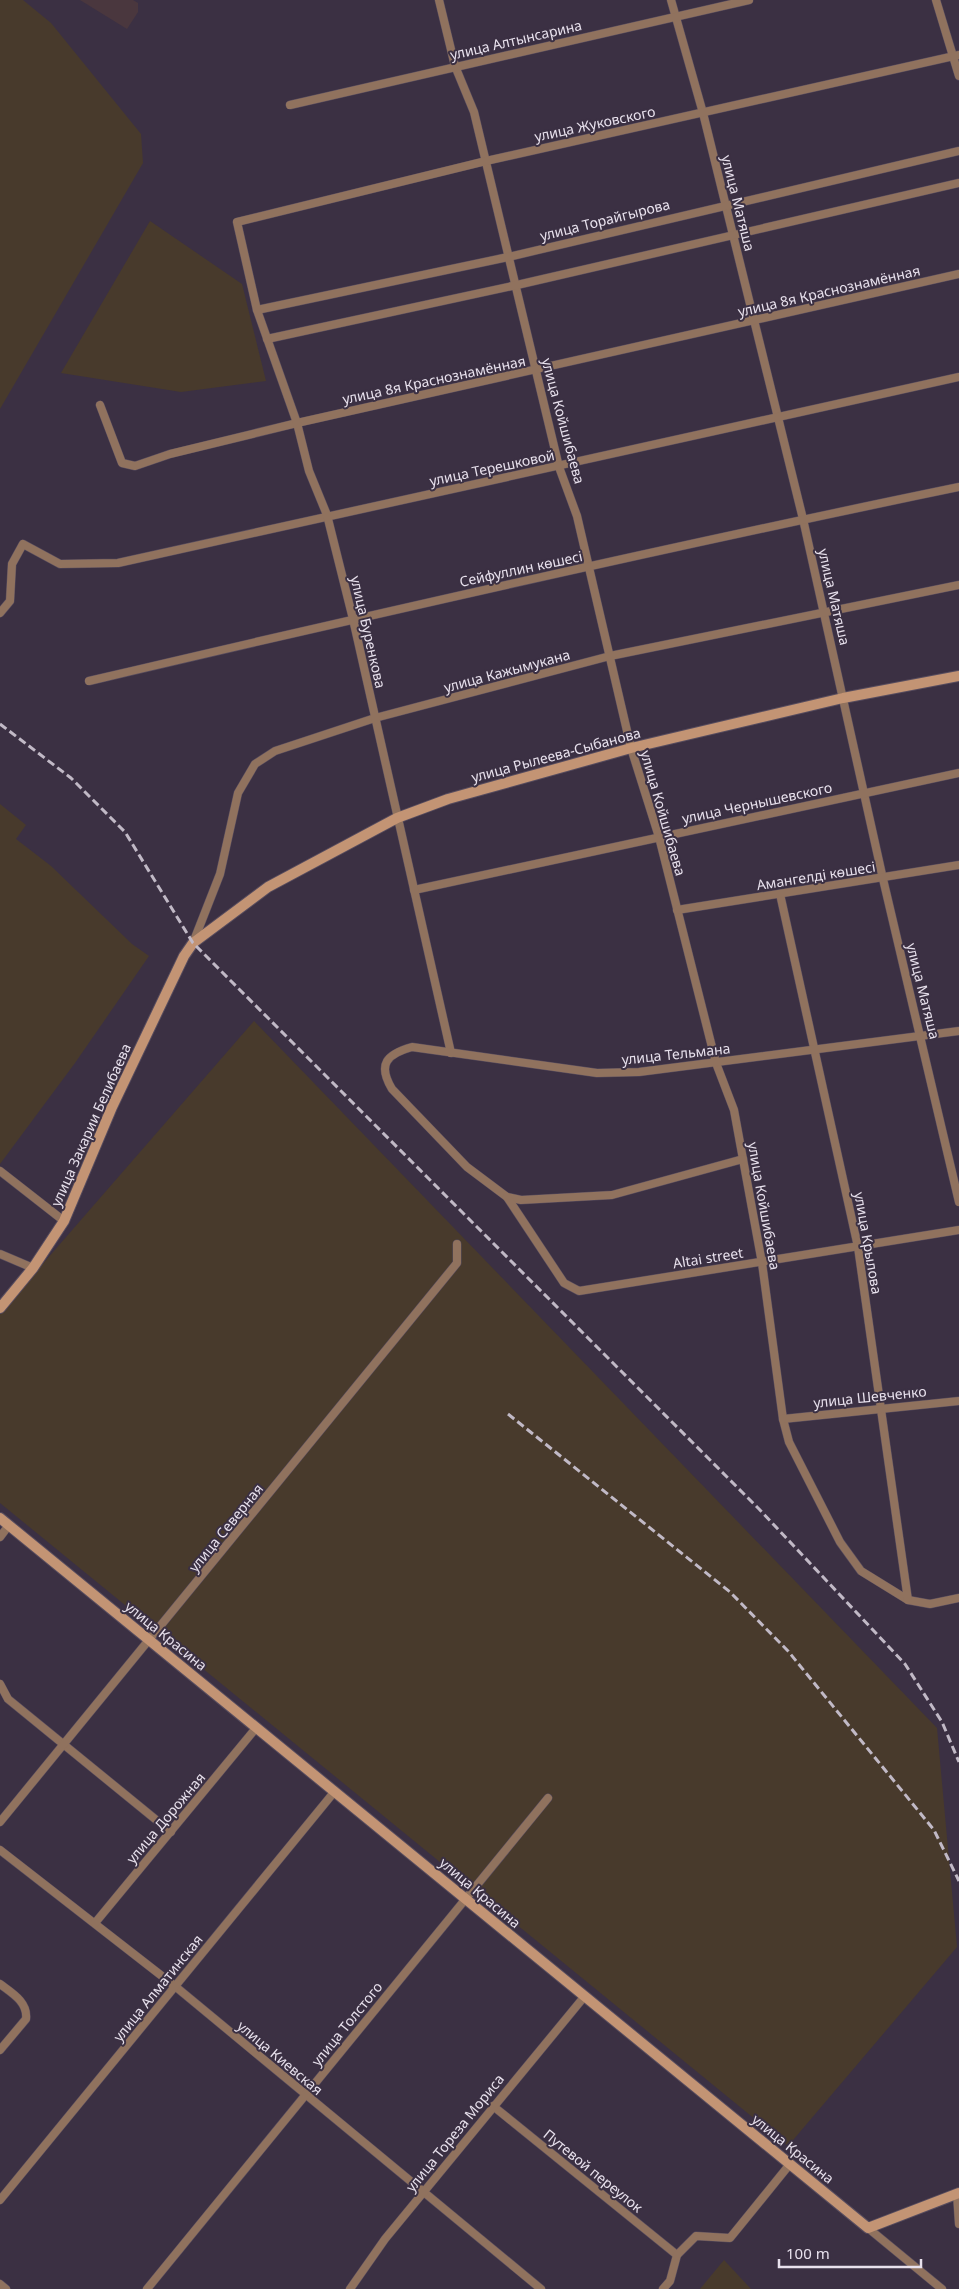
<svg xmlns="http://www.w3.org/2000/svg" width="959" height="2289" viewBox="0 0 959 2289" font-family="'Noto Sans',sans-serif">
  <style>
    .commercial { fill: #4a373e }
    .industrial { fill: #483a2c }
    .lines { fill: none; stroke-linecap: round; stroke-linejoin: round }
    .street-casing { stroke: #574c5e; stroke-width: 9 }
    .secondary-casing { stroke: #574c5e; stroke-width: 12 }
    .street { stroke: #90725e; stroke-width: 8 }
    .secondary { stroke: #c39474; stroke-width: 10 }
    .rail { stroke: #c1b9c6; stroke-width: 3; stroke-dasharray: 8 4; stroke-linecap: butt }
    .labels { text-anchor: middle; stroke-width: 4; stroke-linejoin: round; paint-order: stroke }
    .street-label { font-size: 14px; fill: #e8e1ed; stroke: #3b3043 }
  </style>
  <rect width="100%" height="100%" fill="#3b3043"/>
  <path class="commercial" d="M80,0h53l5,3v9l-11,17z"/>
  <g class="industrial">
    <path d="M0,0h23l28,23 90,111 2,29 -143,246z"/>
    <path d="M150,221l92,63 24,97 -85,11 -120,-19z"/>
    <path d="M0,804l26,21 -10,14 35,27 81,78 17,12 -74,107 -75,101z"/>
    <path d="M254,1021l683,707 20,219 -169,199 -788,-643v-190z"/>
    <path d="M724,2260l27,29h-51z"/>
  </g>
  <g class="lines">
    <g class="street-casing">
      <g id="street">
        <path d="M439,0l16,66 19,46 85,355 18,49 54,232 28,89 57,226 18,47 28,153 21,156 6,23 51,100 21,29 47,29 22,4 29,-6"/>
        <path d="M671,0l32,113 100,406 80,360 76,323"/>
        <path d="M936,0l23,76"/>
        <path d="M290,105l459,-105"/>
        <path d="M257,310l251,-53 451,-106"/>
        <path d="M267,339l250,-54 442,-102"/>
        <path d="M100,405l22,58 13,3 35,-12 127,-31 662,-149"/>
        <path d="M0,613l10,-12 2,-37 11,-20 37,20 58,-1 841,-186"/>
        <path d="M89,681c289,-68 579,-134 870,-194"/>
        <path d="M414,890l545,-117"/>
        <path d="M780,894l78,353 50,353"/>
        <path d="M677,910l282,-45"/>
        <path d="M193,943l27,-69 18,-81 17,-29 20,-13 100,-33 235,-62 349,-71"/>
        <path d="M451,1053l-98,-434 -26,-104 -18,-44 -12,-48 -40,-113 -20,-88 249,-61 473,-106"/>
        <path d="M743,1159l-131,36 -91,5 -14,-3 -40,-30 -75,-78c-15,-25 -5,-35 20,-42l185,26 42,-1 320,-41"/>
        <path d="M0,1171l64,50"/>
        <path d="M507,1197l57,86 15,8 380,-61"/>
        <path d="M0,1254l33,14"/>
        <path d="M783,1419l176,-18"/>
        <path d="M0,1537l9,-12"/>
        <path d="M0,1684l8,15 163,133"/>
        <path d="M0,1822l457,-559v-19"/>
        <path d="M0,1850l176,137 365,302"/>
        <path d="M95,1923l161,-195"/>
        <path d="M0,1984c12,9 28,18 26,35l-26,31"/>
        <path d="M493,2106l184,149"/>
        <path d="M957,2194l2,30"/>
        <path d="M0,2200l335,-409"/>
        <path d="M868,2228l74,61"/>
        <path d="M0,2284l6,5"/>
        <path d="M147,2289l401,-491"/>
        <path d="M350,2289l35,-50 199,-242"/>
        <path d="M663,2289l7,-8 7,-26 19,-19 34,2 60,-74"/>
      </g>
    </g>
    <g class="secondary-casing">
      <g id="secondary">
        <path d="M0,1308l33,-40 31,-47 48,-114 72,-151 9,-13 75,-56 129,-69 51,-19 183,-51 212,-50 116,-22"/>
        <path d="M0,1518l868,710 91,-35"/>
      </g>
    </g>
    <use href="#street" class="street"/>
    <use href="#secondary" class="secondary"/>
    <g class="rail">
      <path d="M0,724l71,54 54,54 68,111 566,566 146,155 37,58 17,40"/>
      <path d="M508,1414l222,178 58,59 146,179 25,51"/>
    </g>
  </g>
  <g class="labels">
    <g class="street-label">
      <text transform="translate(516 40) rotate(-13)" y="5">улица Алтынсарина</text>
      <text transform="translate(595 124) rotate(-12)" y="5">улица Жуковского</text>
      <text transform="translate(738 203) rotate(76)" y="5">улица Матяша</text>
      <text transform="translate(605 220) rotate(-14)" y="5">улица Торайгырова</text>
      <text transform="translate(829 291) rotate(-13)" y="5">улица 8я Краснознамённая</text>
      <text transform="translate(434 380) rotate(-12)" y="5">улица 8я Краснознамённая</text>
      <text transform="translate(563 421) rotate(75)" y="5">улица Койшибаева</text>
      <text transform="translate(492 468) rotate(-12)" y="5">улица Терешковой</text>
      <text transform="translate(521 569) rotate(-12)" y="5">Сейфуллин көшесі</text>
      <text transform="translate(834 597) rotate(77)" y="5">улица Матяша</text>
      <text transform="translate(368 632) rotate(77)" y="5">улица Буренкова</text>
      <text transform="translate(507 671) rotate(-15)" y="5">улица Кажымукана</text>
      <text transform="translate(556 755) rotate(-15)" y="5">улица Рылеева-Сыбанова</text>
      <text transform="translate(757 803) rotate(-12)" y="5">улица Чернышевского</text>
      <text transform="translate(663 813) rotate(74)" y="5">улица Койшибаева</text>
      <text transform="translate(816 876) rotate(-9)" y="5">Амангелді көшесі</text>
      <text transform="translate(923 991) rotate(76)" y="5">улица Матяша</text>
      <text transform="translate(676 1054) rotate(-6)" y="5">улица Тельмана</text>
      <text transform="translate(91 1125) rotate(-66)" y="5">улица Закарии Белибаева</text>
      <text transform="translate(764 1206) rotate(80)" y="5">улица Койшибаева</text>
      <text transform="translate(868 1243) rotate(80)" y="5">улица Крылова</text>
      <text transform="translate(708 1258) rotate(-9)" y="5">Altai street</text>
      <text transform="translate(870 1397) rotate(-6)" y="5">улица Шевченко</text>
      <text transform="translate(226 1528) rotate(-51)" y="5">улица Северная</text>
      <text transform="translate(166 1636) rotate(39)" y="5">улица Красина</text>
      <text transform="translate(166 1818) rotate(-50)" y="5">улица Дорожная</text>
      <text transform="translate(480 1893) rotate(40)" y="5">улица Красина</text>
      <text transform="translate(158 1988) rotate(-51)" y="5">улица Алматинская</text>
      <text transform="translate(347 2024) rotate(-51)" y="5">улица Толстого</text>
      <text transform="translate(280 2058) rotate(40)" y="5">улица Киевская</text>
      <text transform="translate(455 2133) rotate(-51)" y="5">улица Тореза Мориса</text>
      <text transform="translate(793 2149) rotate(39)" y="5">улица Красина</text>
      <text transform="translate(593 2171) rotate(39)" y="5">Путевой переулок</text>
    </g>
  </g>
  <path d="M779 2259v8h142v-8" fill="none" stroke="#e8e1ed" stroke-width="2.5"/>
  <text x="786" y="2259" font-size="15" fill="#e8e1ed" stroke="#3b3043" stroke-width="4" paint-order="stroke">100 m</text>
</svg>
